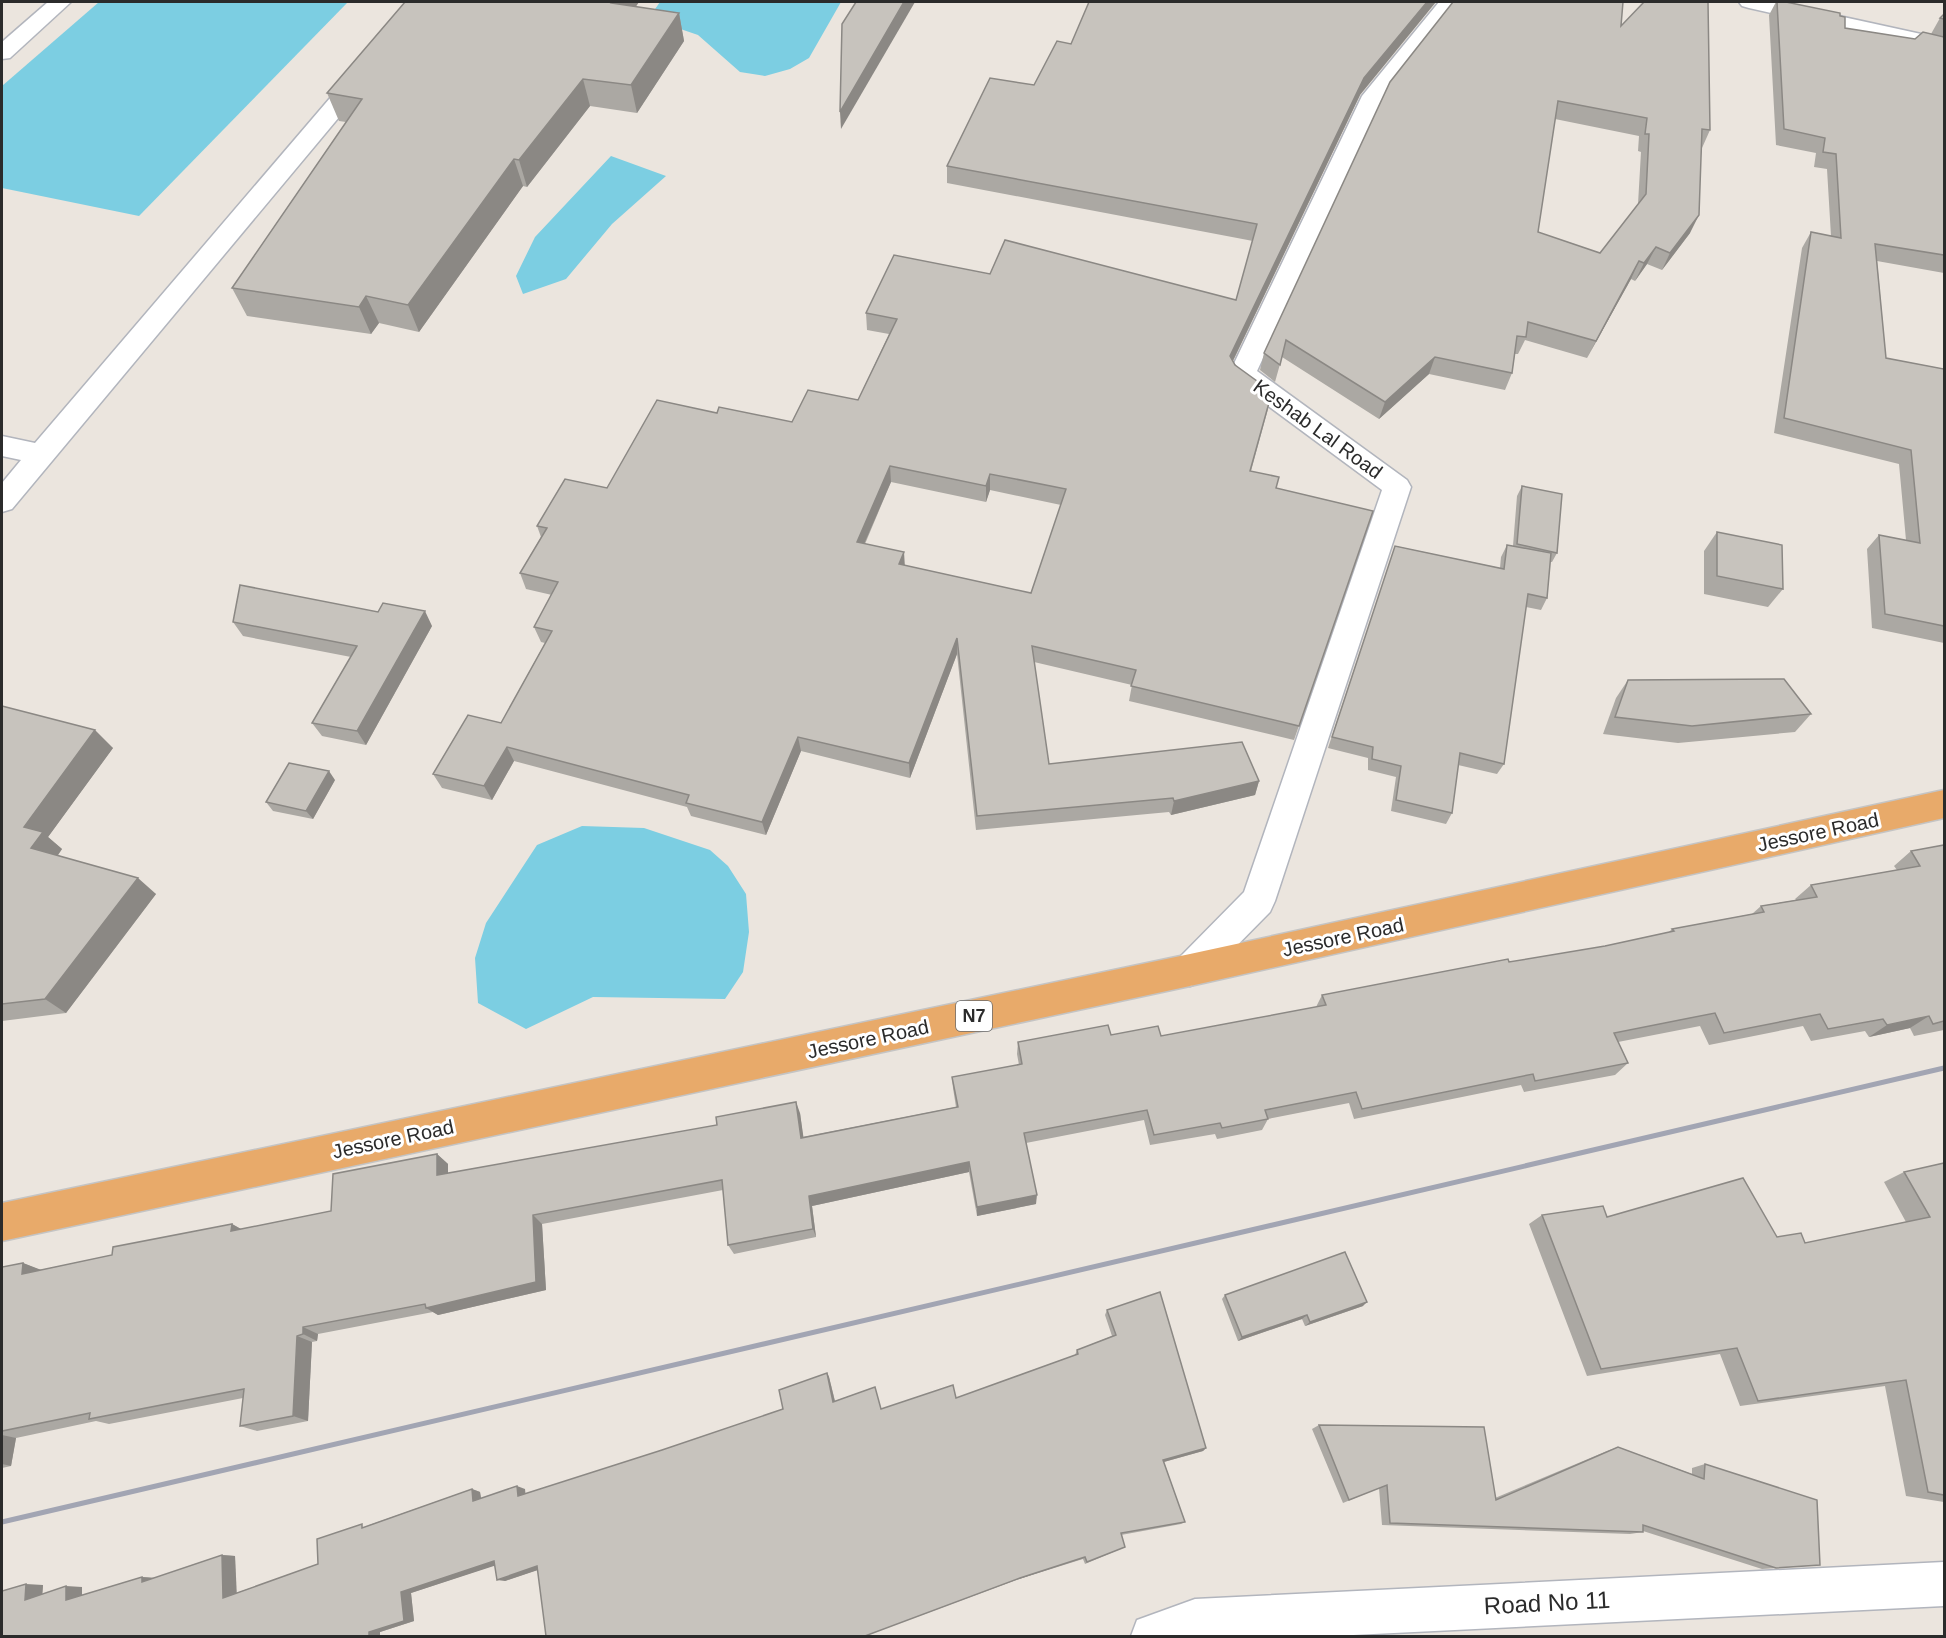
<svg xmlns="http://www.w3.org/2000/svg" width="1946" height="1638" viewBox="0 0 1946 1638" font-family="Helvetica,sans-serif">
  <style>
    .water { fill: #7ccee2 }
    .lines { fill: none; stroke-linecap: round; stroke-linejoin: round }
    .minor-casing { stroke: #b2b5bd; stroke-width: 3 }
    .tertiary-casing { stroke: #b2b5bd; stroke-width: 3 }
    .trunk-casing { stroke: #c4c4c4; stroke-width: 3 }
    .minor { fill: #fff; fill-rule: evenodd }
    .tertiary { fill: #fff; fill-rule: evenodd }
    .trunk { fill: #e8aa6a; fill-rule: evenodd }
    .rail { stroke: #a2a5b3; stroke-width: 5 }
    .wall { fill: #aba8a3; fill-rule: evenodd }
    .shaded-wall { fill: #8b8884 }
    .building { fill: #c7c3bd; stroke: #8b8884; stroke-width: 1.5; fill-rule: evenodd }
    .labels { text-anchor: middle; stroke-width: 6; stroke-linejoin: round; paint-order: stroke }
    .shield { fill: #fff; stroke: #6b6b6b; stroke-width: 1.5 }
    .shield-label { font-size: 18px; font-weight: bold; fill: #2b2b2b }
    .street-label { font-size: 20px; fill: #2b2b2b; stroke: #fff }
    .near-street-label { font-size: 24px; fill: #2b2b2b; stroke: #fff }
  </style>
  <rect width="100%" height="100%" fill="#ebe5de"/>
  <g class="water">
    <path d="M99,2h249l-209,214 -137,-28v-102z"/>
    <path d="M660,2h181l-32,56 -19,11 -25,7 -25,-4 -42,-37 -38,-13 -7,-10z"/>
    <path d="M611,156l55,20 -54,48 -46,55 -43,15 -7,-18 19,-39z"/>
    <path d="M582,826l62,2 66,22 18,16 18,28 3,38 -6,40 -18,27 -132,-2 -67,32 -48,-26 -3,-45 11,-35 51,-78z"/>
  </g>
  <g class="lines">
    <g class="minor-casing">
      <g id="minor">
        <path d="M48,2h23l-61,56 -8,1v-17z"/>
        <path d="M1439,2h22l-78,96 -126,273 150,109 4,7 -136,414 -5,11 -68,69 -12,5 -12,-5 -6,-11 6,-11 66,-67 138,-402 -149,-110 -4,-6 133,-278z"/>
        <path d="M1739,2h36l169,37v13l-195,-44 -7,-2z"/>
        <path d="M362,68l8,2 3,5 -3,5 -358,429 -10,3v-29l19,-23 -19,-4v-20l33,7 319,-373z"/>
      </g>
    </g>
    <g class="tertiary-casing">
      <path id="tertiary" d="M1944,1562v44l-611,30h-202l6,-16 58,-21z"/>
    </g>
    <g class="trunk-casing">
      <path id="trunk" d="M1944,790v28l-754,168 -1188,255v-38l1188,-249z"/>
    </g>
    <use href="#minor" class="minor"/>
    <use href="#tertiary" class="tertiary"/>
    <use href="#trunk" class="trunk"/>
    <path class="rail" d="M2,1522l1942,-454"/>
  </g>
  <g class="wall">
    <path d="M405,2h234l-4,5 44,6 5,28 -47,72 -47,-7 -63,81 -4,-1 -104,146 -40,-9 -8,11 -124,-18 -15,-28 114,-166 -7,-1 -12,-28z"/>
    <path d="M1776,2h10l54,14 5,12 70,11 16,-5 9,-16 4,-4v259l-67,-12 9,97 58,11v274l-72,-15 -5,-79 12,-14 27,5 -7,-76 -125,-31 28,-185 9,-16 20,4 -4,-67 -13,-2 2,-14 -40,-8 -7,-130z"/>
    <path d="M1621,26l89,104 -8,18 -12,85 -28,37 -15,-6 -12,17 -4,-2 -44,79 -62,-18 -7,14h-3l-3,19 -7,17 -76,-16 -50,45 -97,-62 -7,25 -15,-12 4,-17zM1555,119l84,17 -1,15 3,1 -3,52 -38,49 -62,-21z"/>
    <path d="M1071,44l289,51 -127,266 35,48 -17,62 25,17 97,23 -79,229 -165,-39 3,-16 -98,-23 15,102 210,17 -4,14 -84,20 -2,-3 -193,18 -19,-176 -47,124 -109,-27 -35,84 -75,-19 -4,-9 -173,-46 -22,39 -50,-12 -9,-14 68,-51 44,-80 -4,-1 -7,-15 18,-32 -26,-6 -6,-16 21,-36 -4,-11 70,-38 110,-75 75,9 66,-22 31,-66 -22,-4 -1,-17 124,-39 246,26 17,-59 -306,-58v-17l87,-81zM891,482l95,20 4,-12 71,15 -30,88 -127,-28 -39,-21z"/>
    <path d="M1522,486l35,67 -5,9h-2l-3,36 -6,12 -15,-3 -22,157 -7,10 -39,-9 -6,48 -6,11 -55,-13 5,-34 -28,-7v-12l-40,-10 67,-202 105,22 1,-11 6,-12 6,1 4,-50z"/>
    <path d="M1717,532l66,57 -15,18 -64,-13v-43z"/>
    <path d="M233,622l199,4 -66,119 -44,-9 -10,-13 39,-66 -108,-21z"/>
    <path d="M1628,680l183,34 -16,18 -117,11 -75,-9 13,-36z"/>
    <path d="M2,706l111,42 -65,89 14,12 -4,6 98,39 -90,119 -64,8z"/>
    <path d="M335,780l-22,39 -40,-8 -7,-9z"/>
    <path d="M1944,845v185l-30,6 -4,-8 -41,9 -4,-6 -54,10 -8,-15 -94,19 -9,-19 -82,16 10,21 -13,12 -91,17 -3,-7 -167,34 -5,-16 -81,16 -6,11 -45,9 -2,-5 -65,11 -6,-25 -118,23 10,61 -59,12 -8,-44 -157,34 4,31 -82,17 -6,-9 -5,-55 -181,34 4,66 -108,25 -5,-3 -115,22 -1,7 -5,1 -4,79 -51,10 -17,-5 3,-28 -134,26 -13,-3 -80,17 -5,28 -9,2v-201l21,-4 17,7 72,-15 120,-31 9,5 90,-18 106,-57 11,10v9l352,-60 3,24 153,-30 -3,-19 -1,-11 67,-12 -2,-11 1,-12 93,-7 50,1 155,-29 6,-12 283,-49 64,-14 3,-3 80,-15 9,-8 35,-6 -1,-1 16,-14 86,-15 -3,-4 17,-15z"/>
    <path d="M1944,1163v339l-38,-6 -21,-110 -145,20 -20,-52 -133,22 -58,-152 13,-9 65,2 170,20 28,6 101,-21 -22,-40 20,-10z"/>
    <path d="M1225,1295l138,11 -58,20 -3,-7 -64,22 -16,-42z"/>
    <path d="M1107,1310l99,138 -3,3 -39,11 21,60 -4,2 -60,11 4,12 -40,17 -2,-5 -64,20 -482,-9 -32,11 -10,-16 -84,28 3,28 -34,11v4h-378l41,-51 -1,9 40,-7v8l60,-18 12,1 68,-23 13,1 1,37 82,-29 51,-39 103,-36 8,3 1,7 44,-10v5l137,-44 121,-41 44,-36 2,4 6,24 40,-14 6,22 75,-11 119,-43 2,-5 35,-14 -7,-21z"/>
    <path d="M1319,1425l176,73 112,-47 11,-4 74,27v-6l13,-4 115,101 -58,4 -119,-38v1l-13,2 -248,-9 -3,-37 -36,15 -31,-74z"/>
  </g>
  <g class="shaded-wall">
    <path d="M614,2h25l-20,29 -7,-28z"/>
    <path d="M904,2h11l-74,127 -1,-17z"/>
    <path d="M1427,2h9l-76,93 -133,278 3,-17 134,-278z"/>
    <path d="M679,13l5,28 -47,72 -6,-28z"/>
    <path d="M583,79l7,27 -63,81 -8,-27z"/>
    <path d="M514,159l9,27 -104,146 -11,-27z"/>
    <path d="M1699,215l-9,18 -28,37 8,-17z"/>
    <path d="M1656,247l-9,17 -12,17 9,-18z"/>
    <path d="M1639,261l-8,18 -44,79 9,-17z"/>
    <path d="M366,296l13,27 -8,11 -12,-27z"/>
    <path d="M1435,357l-6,17 -50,45 6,-17z"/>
    <path d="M890,466l1,16 -33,76 -1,-16z"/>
    <path d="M990,474v16l-4,12v-16z"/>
    <path d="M904,552l1,16 -6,-4z"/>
    <path d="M425,611l7,15 -66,119 -9,-14z"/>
    <path d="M957,638v16l-47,124 -1,-15z"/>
    <path d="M95,730l18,18 -65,89 14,12 -11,16 -20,-17 -7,-21z"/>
    <path d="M798,737l3,14 -35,84 -4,-13z"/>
    <path d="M507,747l7,14 -22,39 -8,-14z"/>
    <path d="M329,771l6,9 -22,39 -7,-8z"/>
    <path d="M1259,781l-4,14 -84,20 3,-14z"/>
    <path d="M138,878l18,16 -90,119 -21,-14z"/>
    <path d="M1929,1016l-19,12 -41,9 18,-12z"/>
    <path d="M796,1102l4,11 5,35 -4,-10z"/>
    <path d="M437,1154l11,10v20l-11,-9z"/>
    <path d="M969,1162v10l-157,34 4,31 -3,-8 -4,-33z"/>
    <path d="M1037,1195l-1,9 -59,12v-9z"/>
    <path d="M533,1215l9,9 4,66 -108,25 -12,-7z"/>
    <path d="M232,1224l16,9 -17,-2z"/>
    <path d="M23,1263l21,8 -22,3z"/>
    <path d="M1367,1302l-4,4 -58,20 5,-4z"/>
    <path d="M1307,1315l-5,4 -64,22 4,-4z"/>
    <path d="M303,1327l15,7 -1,7 -14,-7z"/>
    <path d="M297,1336l15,6 -4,79 -15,-5z"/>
    <path d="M827,1373l2,4 7,29 -3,-4z"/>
    <path d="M2,1435l14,3 -5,28 -9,-2z"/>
    <path d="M1206,1448l-3,3 -43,12 3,-3z"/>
    <path d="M517,1486l8,3 1,10 -8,-3z"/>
    <path d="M472,1489l8,3 2,12 -9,-3z"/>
    <path d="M222,1555l13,1 2,42h-14z"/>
    <path d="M1085,1557l-66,22 -154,57 155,-58z"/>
    <path d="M494,1561l9,2 -92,30 3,28 -34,11v4h-11v-4l32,-40z"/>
    <path d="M537,1566l7,2 -39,13 -8,-1z"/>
    <path d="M142,1577l14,1 -14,4z"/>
    <path d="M26,1584l17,1 -1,15h-17z"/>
    <path d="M66,1586l16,1v13h-16z"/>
  </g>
  <g class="building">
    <path d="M405,2h209l-2,1 67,10 -48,72 -48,-6 -64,81 -5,-1 -106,146 -42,-9 -7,11 -127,-19 130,-189 -35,-6z"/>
    <path d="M856,2h48l-64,110 2,-88z"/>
    <path d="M1089,2h338l-63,76 -134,278 5,9 37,27 -22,79 29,6 -3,11 97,23 -74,215 -168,-40 5,-16 -104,-24 17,118 193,-22 17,39 -85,20 -1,-3 -196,18 -20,-178 -48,125 -111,-26 -36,85 -76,-19 3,-8 -182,-48 -23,39 -51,-12 35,-59 33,8 51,-92 -18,-4 24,-45 -38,-9 27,-45 -10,-2 28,-47 42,9 50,-88 60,13 2,-6 73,15 16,-32 50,10 39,-81 -31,-6 28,-58 96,19 15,-34 231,60 21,-76 -310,-58 43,-88 44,7 23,-44 14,3zM890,466l96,20 4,-12 76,15 -35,104 -132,-29 5,-12 -47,-10z"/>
    <path d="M1453,2h170l-2,24 23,-24h64l2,128 -8,-1 -3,86 -29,38 -14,-6 -12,16 -5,-2 -43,80 -68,-19 -2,15 -9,-1 -5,37 -77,-16 -50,45 -99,-62 -6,25 -16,-12 126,-271zM1558,101l89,17 -2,16h4l-3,60 -46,59 -62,-21z"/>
    <path d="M1777,2h9l54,11v3l5,1v11l70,11 8,-7 21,5v218l-69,-11 11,114 58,11v257l-59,-12 -6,-79 41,8 -9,-93 -127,-32 27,-186 30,6 -5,-84 -13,-2 2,-14 -41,-9z"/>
    <path d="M1944,14v5l-4,-1z"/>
    <path d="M1522,486l40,8 -5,59 -40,-9z"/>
    <path d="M1717,532l65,13 1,44 -66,-13z"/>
    <path d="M1507,545l44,8 -4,45 -19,-4 -24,170 -44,-11 -8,60 -56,-13 5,-34 -29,-7 1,-12 -41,-10 63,-191 109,23z"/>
    <path d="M240,585l138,27 5,-9 42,8 -68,120 -45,-8 45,-77 -124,-24z"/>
    <path d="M1784,679l27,35 -119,12 -77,-9 13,-37z"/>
    <path d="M2,706l93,24 -71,97 19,5 -12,16 107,30 -93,121 -43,5z"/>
    <path d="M289,763l40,8 -23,40 -40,-9z"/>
    <path d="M1944,845v176l-11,3 -4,-8 -42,9 -4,-6 -55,10 -8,-15 -96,19 -9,-20 -101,20 14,30 -93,18 -2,-7 -171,35 -6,-17 -91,18 3,9 -46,9 -2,-5 -66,12 -7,-25 -123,23 13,62 -60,12 -8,-45 -160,34 4,33 -85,16 -6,-65 -189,35 3,67 -110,26 -1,-4 -122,23v7l-6,2 -4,80 -53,10 4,-37 -155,30 1,-6 -88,18v-164l21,-4 -1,11 90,-19 1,-8 119,-23 -1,7 100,-20 2,-37 104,-20v21l280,-50 -1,-8 80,-15 5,36 157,-31 -6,-30 70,-13 -4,-22 90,-17 3,10 47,-9 3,10 165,-31 -4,-10 186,-36 1,3 96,-16 69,-15 -2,-2 92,-17 -3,-6 56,-9 -6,-12 109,-19 -9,-15z"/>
    <path d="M1944,1163v332l-16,-3 -22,-112 -148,21 -21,-53 -136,21 -59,-154 61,-9 4,11 136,-39 34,59 24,-4 4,10 125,-26 -26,-45z"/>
    <path d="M1345,1252l22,50 -57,20 -3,-7 -65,22 -17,-42z"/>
    <path d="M1160,1292l46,156 -43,12 22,62 -64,11 4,14 -38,15 -2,-5 -65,21 -155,58h-319l-9,-70 -40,14 -3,-19 -93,31 3,29 -35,11v4h-367v-45l24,-7 -1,16 41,-14v14l76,-23v5l80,-27 1,43 95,-34 -1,-25 45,-15v4l110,-39 1,12 44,-15 1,10 144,-46 121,-41 -4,-19 48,-17 6,29 42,-15 6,22 72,-24 3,13 122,-44 -1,-4 39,-15 -9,-25z"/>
    <path d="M1319,1425l165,2 12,73 122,-53 86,32 1,-15 112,36 3,65 -44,3 -133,-43v7l-253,-9 -3,-38 -38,15z"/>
  </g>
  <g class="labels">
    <rect class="shield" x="956" y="1001" width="36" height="30" rx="4.5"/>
    <g class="shield-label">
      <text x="974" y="1022">N7</text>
    </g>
    <g class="street-label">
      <text transform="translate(1318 429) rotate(36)" y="7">Keshab Lal Road</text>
      <text transform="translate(1818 832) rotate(-12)" y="7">Jessore Road</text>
      <text transform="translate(1343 937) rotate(-12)" y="7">Jessore Road</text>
      <text transform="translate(868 1039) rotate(-12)" y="7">Jessore Road</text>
      <text transform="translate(393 1139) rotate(-12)" y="7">Jessore Road</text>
    </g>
    <g class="near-street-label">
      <text transform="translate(1547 1603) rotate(-3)" y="8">Road No 11</text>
    </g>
  </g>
  <rect width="1946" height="1638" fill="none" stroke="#2b2b2b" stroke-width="6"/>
</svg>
